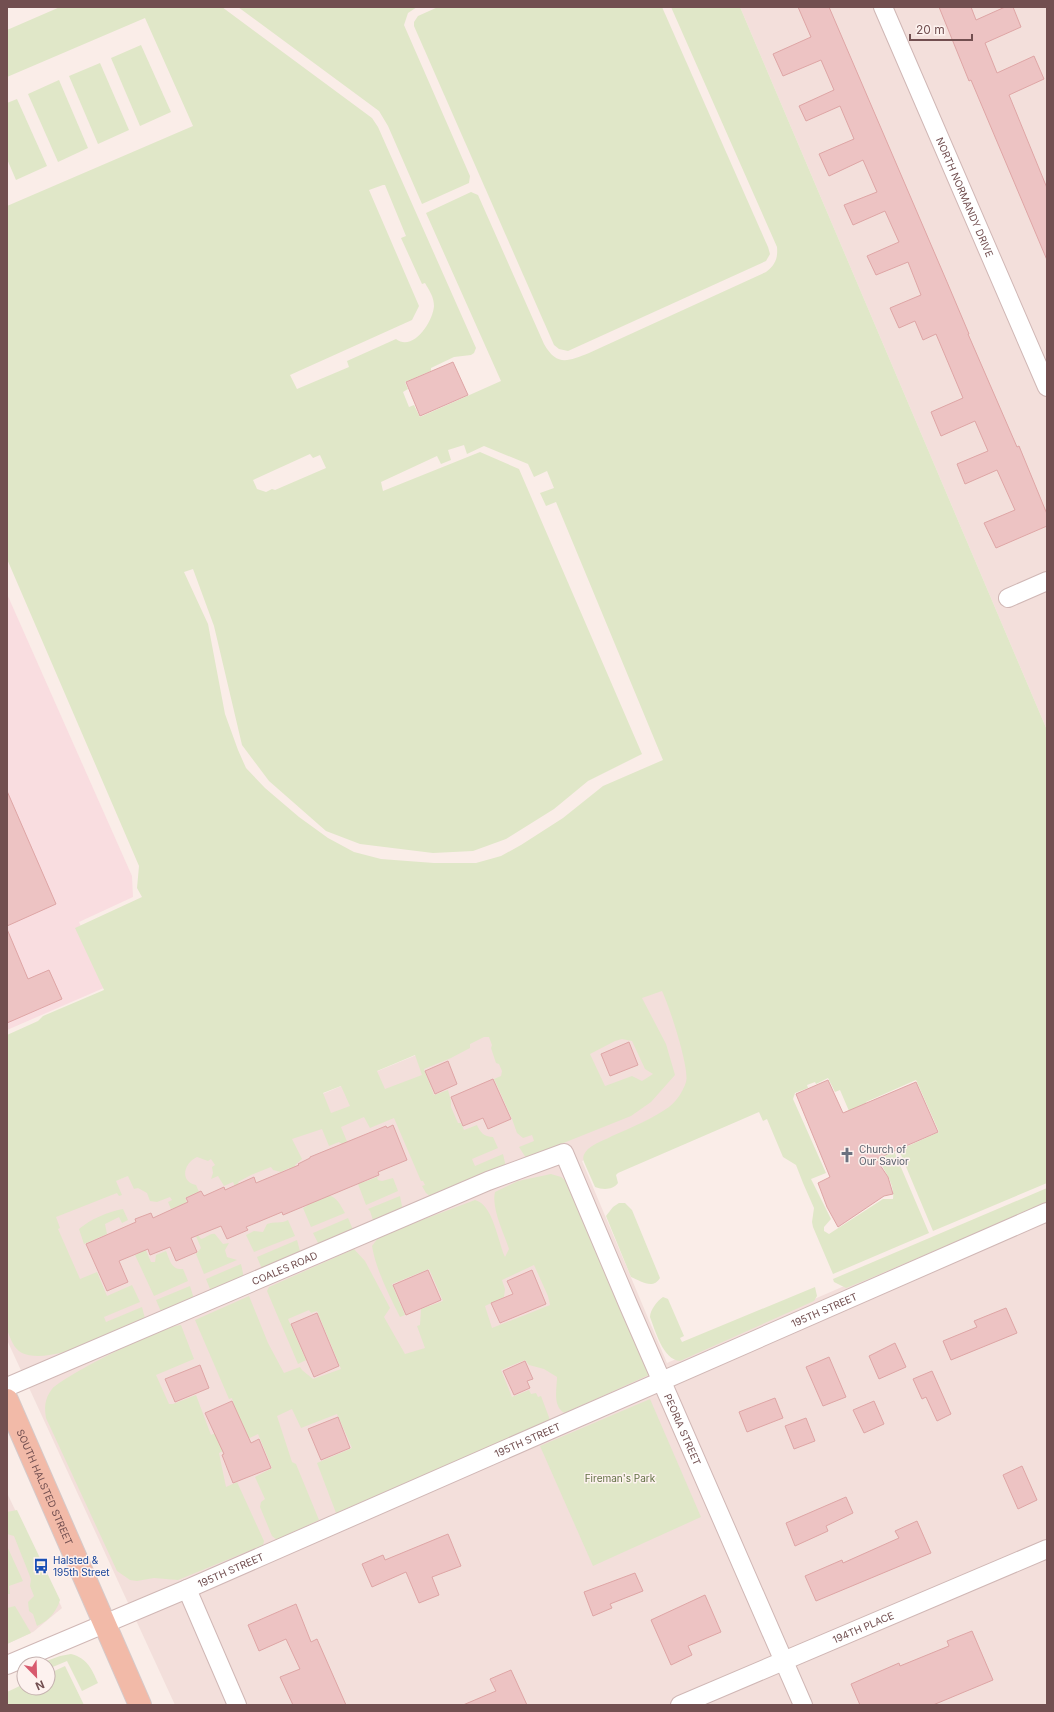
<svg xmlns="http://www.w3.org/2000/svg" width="1054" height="1712" viewBox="0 0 1054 1712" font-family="Inter,sans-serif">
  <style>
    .residential { fill: #f3dfdb }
    .commercial { fill: #f9dde0 }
    .green { fill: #e0e7c8; fill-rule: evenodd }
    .building { fill: #edc3c3; stroke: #dea5a5 }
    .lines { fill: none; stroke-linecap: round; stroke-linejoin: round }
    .minor-casing { stroke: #d0b7b5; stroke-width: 20 }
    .primary-casing { stroke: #d5caca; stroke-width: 24 }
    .minor { stroke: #fff; stroke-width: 18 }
    .primary { stroke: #f2baa8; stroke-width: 22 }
    .labels { text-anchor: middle; stroke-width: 3; stroke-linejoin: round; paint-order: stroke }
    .street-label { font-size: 10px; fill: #724f50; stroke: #fdf2ef }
    .worship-label { font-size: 10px; fill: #5b616d; stroke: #fdf2ef; text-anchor: start }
    .park-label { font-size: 10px; fill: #637145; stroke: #fdf2ef }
    .transit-label { font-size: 10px; fill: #164399; stroke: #fdf2ef; text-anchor: start }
  </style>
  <rect width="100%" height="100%" fill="#faede8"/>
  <g class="residential">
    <path d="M740,7h307v723z"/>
    <path d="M721,929l62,144 -201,88 85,202 380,-165v507h-872l-168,-365v-113l243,-103z"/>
    <path d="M7,1493l55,115 -29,24 -26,12z"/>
  </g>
  <path class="commercial" d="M7,594l125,282 1,21 -54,25 27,65 -99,43z"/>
  <g class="green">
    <path d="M60,7h162l150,111 6,9 98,221 -2,5 -3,2 -17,2 -23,11v3l-26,11 3,7 -5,3 6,15 5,-2 6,12 81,-36 -75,-168 45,-21 7,3 66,149c13,23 24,17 45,9l177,-81c9,-7 12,-13 11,-25l-106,-240h69l307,723v453l-114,48 -34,-81 40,-18 -23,-52 -50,22 13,29 -18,8 -21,-49 -5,2 -7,-14 -12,6 -1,-2 -8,3 1,3 -13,5 -2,6 33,74 -15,6 20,40 -7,8v4l5,3 54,-35h10c2,-16 -10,-31 -18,-44l19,-4 35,82 -96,41 -20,-47 -1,-5 2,-14 -11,-25 -7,-18 -13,-8 -16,-38 -4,2 -4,-9 -141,61 -2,2 2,8c-5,7 -15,7 -23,4l-11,-25c-2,-5 0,-9 4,-13 7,-6 17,-9 24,-13 18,-8 42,-18 57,-29 8,-6 14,-16 17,-25 4,-13 -17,-77 -24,-91l-20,7 24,46 9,31 -24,27 -20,14 -105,42 -7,-11 15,-6 -2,-6 -9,3 -6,-5 -5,-14 -18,-40 7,-3 1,-5 -3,-7 -3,-1 -5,-15 1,-3 -3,-8h-5l-14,7v4l-19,10 -27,11 10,26 14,-5 3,11v6l7,16h3l3,7 13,-5c3,7 7,12 16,12l5,11 -26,11 3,7 28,-12 3,13 -74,31 -6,-5 -4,-7 3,-1 -2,-4h-2l-27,-63 -24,10 -6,-11 -23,10 10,24 -12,-9 -10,4 -7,-17 -30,10 10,20 -7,6 14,33c22,-4 25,-6 36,15l-34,14 -8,-19 4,-2 -18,-38 -8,4 -8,-2 -2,-3 -20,8 -13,7 17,40h-3l-19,-40 -9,4 -6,-10 -7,3 2,-6 -1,-6 3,-2 -4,-6 -3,2 -11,-4c-13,6 -18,24 -1,28l3,7 -14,6 14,31 -2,5 4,5c6,-1 8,-6 14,-5l8,10 6,-1 -4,7 2,7 10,3 -33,14 -8,-20 5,-6 -14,-33 -9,3 -4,-10 -3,1 -3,-7 4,-2 -2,-3 -13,5 -7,-1 -3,-8 -9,-5 -4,1 -6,-13 -12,5 6,14 -3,1 -2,-3 -61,24 4,11 -2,1 22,50 17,-7 10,24 25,-11 8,17 -36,15 2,5 36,-15 4,15c-27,10 -96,44 -124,31 -9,-5 -11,-14 -15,-23v-295l31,-14 5,-5 61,-26 -29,-62 67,-31 -5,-9 2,-22 -132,-307v-353l186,-80 -48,-108 -138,59v-47zM383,185h2l21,51 -5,2 21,46 3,-1c4,7 9,14 9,23 -1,16 -21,46 -38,33l-49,22 2,6 -52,22 -7,-14 122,-55 7,-14 -50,-116zM464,445l3,9 17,-8 44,18 6,13 13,-6 7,17 -14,5 6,13 10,-4 107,258 -60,26 -40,32 -42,27 -20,11 -25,7h-42l-53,-4 -27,-7 -26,-14 -29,-21 -34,-29 -19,-20 -8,-18 -13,-36 -17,-90 -24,-52 9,-3 21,57 28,119 27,36 57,50 34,13 73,9 40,-2 33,-12 48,-30 34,-28 54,-27 -123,-285 -39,-17 -97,39 -2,-9 56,-26 4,8 10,-4 -3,-10zM310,454l3,4 7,-3 6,13 -51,22 -3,-1 -6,3 -9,-3 -4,-9zM622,1039l10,2 13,28 8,5 -11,7 -10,-5 -27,10 -15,-32 25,-13zM415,1055l7,20 -37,14 -8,-18zM341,1086l9,20 -19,7 -8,-20z"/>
    <path d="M238,7h179l-9,6 -4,12 66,151 -1,7 -47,21 -34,-78 -9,-15z"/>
    <path d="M438,7h224l106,240 2,7 -4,7 -198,90 -9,-2 -5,-4 -140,-319v-4l4,-6z"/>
    <path d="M141,45l30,67 -31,14 -29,-68z"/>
    <path d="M100,63l29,67 -31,14 -29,-68z"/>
    <path d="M59,80l29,68 -30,14 -30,-68z"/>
    <path d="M17,99l30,67 -31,14 -9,-21v-56z"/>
    <path d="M353,1157l11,25 16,-6 -3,2 1,2 4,1 11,-3 5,13 -32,14 -18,-47z"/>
    <path d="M551,1174l10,3 14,11 76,186 -86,39c-13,-6 -8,-25 -8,-36l-13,-8 -15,-4 -4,-5 -24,10 11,27 17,-7 2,4 5,-1 2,4 3,-1 9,24 -70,32 -144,61 -19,-50 35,-15 -15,-34 -36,14 -9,-19 -15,7 15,46 4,2 23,56 -42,20 -5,-4 -12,-29 1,-5 4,-3 -10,-22 17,-9 -14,-34 -39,19 7,34 11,-5 27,59 -1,4 -85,35 -24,-2 -17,3 -7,-1 -13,-9 -71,-153c-2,-11 -1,-20 6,-29 13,-14 110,-63 129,-64l13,34 -38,16 13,29h4l23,-9 15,40 28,-13 -7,-24 -3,1 -34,-79 54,-24 19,47 16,30 16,-6 2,3 11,9 28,-10 -24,-58 -6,2 -2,-3 -21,9 18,41 -8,4 -31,-73 2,-4 85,-38 11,12 25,47 -6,9 21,37 20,-6 -8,-22 3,-1 1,-16 22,-8 -14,-32 -37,15 13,31 -5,2c-11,-22 -24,-47 -28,-71l6,-8 12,-6 85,-32c18,4 23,42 30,57l4,-8c-5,-16 -18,-41 -14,-57l23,-11zM534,1265l14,31 2,9 -58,23 -7,-22 19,-9 1,-8 -3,-9z"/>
    <path d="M1047,1188v15l-181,77 -20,8 -12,-6 -1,-3z"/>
    <path d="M400,1196l3,15 -29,12 -4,-12 -2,-2z"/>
    <path d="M619,1203h6l7,7 28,68c-7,12 -19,3 -29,-1l-25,-61 7,-9z"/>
    <path d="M123,1209l5,11 -6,3 -3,-6 -14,7 2,10 -23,10 -5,-15c12,-10 28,-17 44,-20z"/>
    <path d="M348,1218l6,14 -34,15 -7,-14z"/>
    <path d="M288,1220l7,16 -41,16 -8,-17 8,-4 9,1 4,-8c7,-3 14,0 21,-4z"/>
    <path d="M127,1230l12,4 12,28h4l1,-7 10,-4c4,9 5,19 17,18l5,12 -34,15 -19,-41 3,-1z"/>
    <path d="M297,1240l4,15 -39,14 -5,-12z"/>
    <path d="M241,1264l3,14 -31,13 -3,-2 -4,-10z"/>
    <path d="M190,1286l4,13 -32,15 -6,-14z"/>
    <path d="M815,1287l2,9 -3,5 -134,60c-17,-1 -25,-31 -30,-44 0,-7 7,-16 13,-20l5,2 16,37 -4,2 2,4z"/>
    <path d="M650,1399l51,118 -108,49 -53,-120z"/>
    <path d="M17,1510l43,90c-4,13 -12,21 -23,26l-4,-12 -4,-3 -1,-9 6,-6 -4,-10 1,-7 -17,-43 -7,-2v-22z"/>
    <path d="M7,1546l16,35 -14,5 1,8h-3z"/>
    <path d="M15,1606l16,27 -24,11v-36z"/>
    <path d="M71,1654c16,4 21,15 27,29l-16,8 -15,-30 -19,8v-5h-10l22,-8z"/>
    <path d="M65,1666l19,39h-77v-13l17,-8v4h24v-14z"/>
  </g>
  <g class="building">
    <path d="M798,7h31l118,275 22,52h-1l49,113 2,-1 28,68v12l-51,22 -12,-25 31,-13 -18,-40 -32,14 -8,-20 31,-13 -13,-30 -34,15 -10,-24 32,-14 -27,-64 -13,6 -8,-19 -16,7 -9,-20 31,-13 -13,-33 -32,13 -9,-19 32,-14 -14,-31 -32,14 -9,-20 33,-13 -14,-32 -34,16 -10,-22 35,-15 -14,-33 -34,15 -7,-15 35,-16 -13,-30 -38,16 -10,-22 38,-17z"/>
    <path d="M939,7h32l5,13 29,-13h8l8,20 -36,16 12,30 37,-17 10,23 -35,16 38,93v72l-76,-180 -2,1z"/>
    <path d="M453,362l15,33 -48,21 -14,-34z"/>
    <path d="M7,791l49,113 -49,22z"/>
    <path d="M7,929l21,50 21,-9 13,29 -55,24z"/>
    <path d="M629,1042l9,23 -28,11 -9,-22z"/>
    <path d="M448,1061l9,23 -22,10 -10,-23z"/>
    <path d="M493,1079l18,40 -23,10 -5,-11 -20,8 -12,-29z"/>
    <path d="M828,1080l15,33 73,-31 22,50 -62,27 12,18 5,17 -9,2 -46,31 -11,-20 -9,-24 12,-6 -34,-83z"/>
    <path d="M393,1125l14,35 -29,12 1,3 -96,40 -1,-3 -36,15 2,3 -21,9 -6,-13 -30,12 6,14 -21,9 -6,-14 -20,8 -2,-6 -29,12 9,21 -21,9 -21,-47 50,-22 -1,-3 16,-6 2,5 35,-16 -2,-4 15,-7 3,5 20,-9 1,3 29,-13 2,6 43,-18 -1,-1 12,-6v-1l76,-31 1,2z"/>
    <path d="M428,1270l13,30 -35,15 -13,-30z"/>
    <path d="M532,1270l14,34 -46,19 -9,-20 22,-9 -6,-13z"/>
    <path d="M1006,1308l11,25 -66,27 -8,-19 34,-14 -3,-6z"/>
    <path d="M317,1313l22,53 -25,11 -23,-53z"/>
    <path d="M895,1343l11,24 -27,12 -10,-23z"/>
    <path d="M829,1357l17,40 -23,9 -17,-39z"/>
    <path d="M525,1361l8,18 -6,2 3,7 -16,7 -11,-24z"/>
    <path d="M200,1365l9,23 -34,14 -10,-23z"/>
    <path d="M932,1371l19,43 -14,7 -11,-24 -4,2 -9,-20z"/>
    <path d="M775,1398l8,20 -36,14 -8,-20z"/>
    <path d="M232,1401l19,42 8,-4 12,29 -38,15 -11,-28 2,-1 -19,-41z"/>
    <path d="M874,1401l10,23 -20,9 -11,-23z"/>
    <path d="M338,1417l12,31 -29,12 -13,-31z"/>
    <path d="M806,1418l9,23 -21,8 -9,-23z"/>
    <path d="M1022,1466l15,34 -19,9 -15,-34z"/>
    <path d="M846,1497l7,16 -27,13 2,5 -33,15 -9,-23z"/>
    <path d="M917,1521l14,32 -115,48 -11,-25 37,-16 1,3 56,-25 -4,-7z"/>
    <path d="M448,1534l13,32 -29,11 7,18 -20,8 -13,-31 -34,15 -10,-23 21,-9 2,5z"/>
    <path d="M635,1573l8,18 -33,13 2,4 -19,8 -9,-24z"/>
    <path d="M705,1595l16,37 -33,14 4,9 -21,10 -20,-45z"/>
    <path d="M296,1604l15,38 6,-3 29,66h-53l-13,-28 20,-8 -14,-30 -27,12 -11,-26z"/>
    <path d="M972,1631l21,49 -60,25h-73l-9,-21 48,-21 1,3 49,-20 -2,-5z"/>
    <path d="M511,1670l16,35h-64l33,-14 -6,-12z"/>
  </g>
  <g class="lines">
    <g class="minor-casing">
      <g id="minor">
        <path id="s1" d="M883,7l164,380"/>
        <path d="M1008,598l39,-17"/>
        <path id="s2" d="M7,1387l481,-206 76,-28 64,151 175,401"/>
        <path d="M187,1589l50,116"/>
        <path id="s3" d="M7,1665l180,-76 860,-377"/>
        <path id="s4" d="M680,1705l367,-156"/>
      </g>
    </g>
    <g class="primary-casing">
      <g id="primary">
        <path id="s5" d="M7,1400l133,305"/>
      </g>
    </g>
    <use href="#minor" class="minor"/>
    <use href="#primary" class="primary"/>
  </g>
  <defs>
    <g id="church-bare" transform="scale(1.2)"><path d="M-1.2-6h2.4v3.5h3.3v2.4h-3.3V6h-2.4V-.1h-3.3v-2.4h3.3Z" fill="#6b7280" stroke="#fdf2ef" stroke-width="2.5" paint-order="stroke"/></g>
    <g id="bus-bare" transform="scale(1.2)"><path d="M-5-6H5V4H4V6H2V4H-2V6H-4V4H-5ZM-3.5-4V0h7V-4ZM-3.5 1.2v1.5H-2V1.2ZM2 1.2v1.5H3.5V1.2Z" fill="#1a4fb4" stroke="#fdf2ef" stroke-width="2.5" paint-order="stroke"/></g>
  </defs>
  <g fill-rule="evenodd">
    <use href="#church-bare" x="847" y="1155"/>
    <use href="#bus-bare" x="41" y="1566"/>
  </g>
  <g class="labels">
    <g class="street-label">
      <text dy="4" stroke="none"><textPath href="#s1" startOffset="207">NORTH NORMANDY DRIVE</textPath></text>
      <text dy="4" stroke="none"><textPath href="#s2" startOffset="302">COALES ROAD</textPath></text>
      <text dy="4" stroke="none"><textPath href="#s3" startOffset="891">195TH STREET</textPath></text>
      <text dy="4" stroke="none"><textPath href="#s2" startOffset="905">PEORIA STREET</textPath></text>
      <text dy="4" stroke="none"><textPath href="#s3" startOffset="567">195TH STREET</textPath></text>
      <text dy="4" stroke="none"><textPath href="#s5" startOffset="95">SOUTH HALSTED STREET</textPath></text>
      <text dy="4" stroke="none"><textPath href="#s3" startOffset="243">195TH STREET</textPath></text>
      <text dy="4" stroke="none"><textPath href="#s4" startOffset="199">194TH PLACE</textPath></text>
    </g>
    <g class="worship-label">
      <text x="859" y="1153">Church of<tspan x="859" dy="12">Our Savior</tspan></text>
    </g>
    <g class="park-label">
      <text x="620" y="1482">Fireman's Park</text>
    </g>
    <g class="transit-label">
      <text x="53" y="1564">Halsted &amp;<tspan x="53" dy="12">195th Street</tspan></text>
    </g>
  </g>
  <rect width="1054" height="1712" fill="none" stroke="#724f50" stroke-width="16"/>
  <g transform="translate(36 1676) rotate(157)"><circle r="19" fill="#fdf2ef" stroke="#c5b1af"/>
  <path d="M0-3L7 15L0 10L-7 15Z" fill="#d85a6e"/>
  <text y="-6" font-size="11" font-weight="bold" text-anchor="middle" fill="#724f50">N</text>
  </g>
  <path d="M910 34v6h62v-6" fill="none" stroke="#724f50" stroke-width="2"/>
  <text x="916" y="34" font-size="12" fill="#724f50" stroke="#fdf2ef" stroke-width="3" paint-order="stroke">20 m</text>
</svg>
